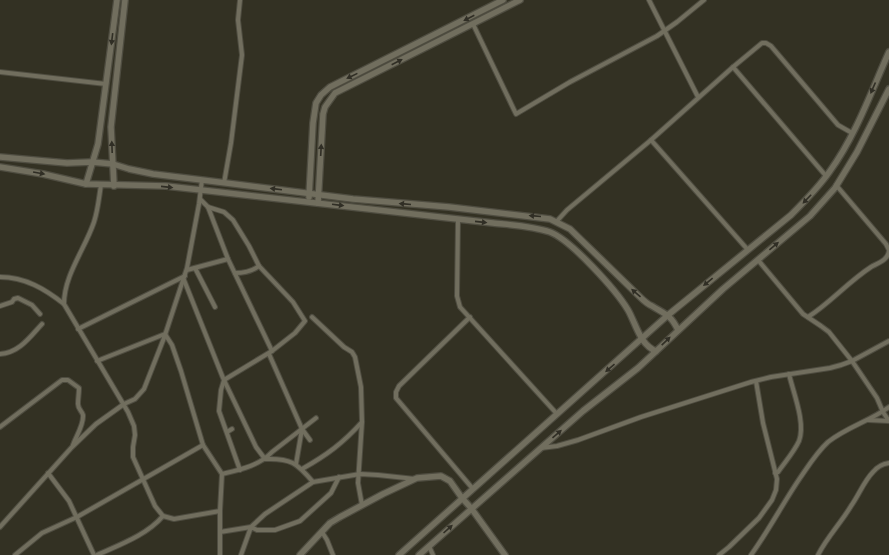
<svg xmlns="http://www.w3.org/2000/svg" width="889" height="555" viewBox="0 0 889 555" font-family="Helvetica,sans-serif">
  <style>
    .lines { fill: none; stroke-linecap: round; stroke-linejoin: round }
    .street-casing { stroke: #4f4d41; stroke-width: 6 }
    .secondary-casing { stroke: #4f4d41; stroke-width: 8 }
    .street { stroke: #716e5e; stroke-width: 4 }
    .secondary { stroke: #716e5e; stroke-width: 5.5 }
    .oneway { fill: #302e25 }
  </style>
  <rect width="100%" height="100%" fill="#333123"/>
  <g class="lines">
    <g class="street-casing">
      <g id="street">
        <path d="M649,0l49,97"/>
        <path d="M473,24l43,90 54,-32 87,-46 20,-14 27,-22"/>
        <path d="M733,67l93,109"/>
        <path d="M0,72l106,12"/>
        <path d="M651,140l97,110"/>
        <path d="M224,183l7,-40 11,-88 -4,-35 2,-20"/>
        <path d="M101,185c-2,12 -3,25 -7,37 -9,27 -30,53 -30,82l64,108 6,14 1,9 -2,12v10l22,49 8,10 11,3 46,-8"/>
        <path d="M836,185l50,59 3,6"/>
        <path d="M200,199l8,8 20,52 44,92"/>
        <path d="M208,207l16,5 9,8 16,26 10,20 34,36 12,19 -10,12 -23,18 -48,29 -3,10 -2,21 21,59"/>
        <path d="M458,219l-1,77 3,11 97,107"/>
        <path d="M557,221l10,-11 84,-70 82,-73 29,-24h4l5,3 67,79 14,8"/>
        <path d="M758,260l45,54 18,12 8,6 23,29 25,37 6,14 6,9"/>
        <path d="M195,268l20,39"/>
        <path d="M187,270l41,-11"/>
        <path d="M235,273c9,0 16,-1 24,-7"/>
        <path d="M0,277c25,0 45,12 64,27"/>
        <path d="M184,280l39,98 33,69 9,12"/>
        <path d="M0,306l12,-4 2,-3 4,-1 14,7 8,9"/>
        <path d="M312,317l32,30 8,5 3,5 6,30 1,35 -4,61 4,22"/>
        <path d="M470,317l-71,69 -3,6v6l77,91"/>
        <path d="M808,317c22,-14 40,-35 63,-50 7,-4 17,-7 18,-16"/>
        <path d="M78,329l107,-53"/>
        <path d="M0,354c19,-1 30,-17 42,-30"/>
        <path d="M269,354l33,75 8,11"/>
        <path d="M97,361l68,-27 7,11 9,26 22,74 19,29c17,-4 37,-8 50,-22l44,-34"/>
        <path d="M868,420l21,1"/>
        <path d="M0,427l62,-47h6l11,8c0,6 -1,10 -1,16 0,5 4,7 5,11 1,10 -7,21 -10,30"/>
        <path d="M227,432l5,-3"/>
        <path d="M541,448l16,-2 21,-6 63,-23 110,-35 20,-5 59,-9 11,-3 11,-4 37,-20"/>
        <path d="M265,459c26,-1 32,4 48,23l47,-8 18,1 37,4"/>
        <path d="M296,464l6,-35"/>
        <path d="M302,469c25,-14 41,-26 60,-47"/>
        <path d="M48,473l21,28 25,54"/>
        <path d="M775,473l3,-1c7,-10 16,-20 21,-31 7,-18 -6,-49 -10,-67"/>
        <path d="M0,527l72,-80 24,-23 28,-20 11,-5 9,-10 20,-51 23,-70 12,-64 3,-24"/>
        <path d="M220,532l31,-5 14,-13 48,-32"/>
        <path d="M322,532l5,8 6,15"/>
        <path d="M429,546l4,9"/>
        <path d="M15,555l27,-22 35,-16 126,-72"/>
        <path d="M97,555c22,-10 50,-20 66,-39"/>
        <path d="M220,555v-44l2,-37"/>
        <path d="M241,555l10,-28 6,3h18l25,-9 31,-28 8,-16"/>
        <path d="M719,555l10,-8 30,-29 13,-18 4,-10 1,-11 -14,-56 -7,-42"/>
        <path d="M751,555c18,-25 32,-52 49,-77 9,-13 17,-26 28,-36 19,-15 42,-21 61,-35"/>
        <path d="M818,555c9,-18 23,-32 33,-49 8,-11 13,-25 22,-34 4,-5 10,-8 16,-9"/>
      </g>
    </g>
    <g class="secondary-casing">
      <g id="secondary">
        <path d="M0,157l67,6 25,-1 21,2 16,5 24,5 49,6 151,19 96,8 101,12 20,10 69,67c4,4 8,8 13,10 13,8 19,9 26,24"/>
        <path d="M0,167l43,7 43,10 80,2 327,37c18,2 39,3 57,9 21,8 66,58 78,78 8,14 12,35 28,41"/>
        <path d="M86,184l12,-40 19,-144"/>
        <path d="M114,186l-3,-59 14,-127"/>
        <path d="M309,197l4,-74 3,-20 5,-8 9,-8 173,-87"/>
        <path d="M318,203l5,-89 2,-7 10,-14 185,-93"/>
        <path d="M300,555l30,-32 10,-6 43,-23 34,-16 24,-2 9,5 12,17 9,10 34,47"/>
        <path d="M399,555l269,-240 123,-100c14,-14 28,-28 39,-44 26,-36 41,-79 59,-119"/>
        <path d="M419,555l164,-144 55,-43 85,-79 87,-73 25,-28 22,-36 32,-63"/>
      </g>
    </g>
    <use href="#street" class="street"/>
    <use href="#secondary" class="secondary"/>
  </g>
  <defs><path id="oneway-solid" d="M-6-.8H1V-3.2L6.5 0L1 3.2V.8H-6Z"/></defs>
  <g class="oneway">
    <use href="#oneway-solid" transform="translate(469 18) rotate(153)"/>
    <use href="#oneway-solid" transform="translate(112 39) rotate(97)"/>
    <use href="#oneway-solid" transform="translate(397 62) rotate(-27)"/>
    <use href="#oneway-solid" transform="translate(352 76) rotate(154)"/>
    <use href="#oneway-solid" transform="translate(873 88) rotate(114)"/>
    <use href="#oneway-solid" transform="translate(112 147) rotate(-92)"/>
    <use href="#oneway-solid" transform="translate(321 150) rotate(-87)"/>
    <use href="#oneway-solid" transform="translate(39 173) rotate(10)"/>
    <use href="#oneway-solid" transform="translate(167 187) rotate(6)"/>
    <use href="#oneway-solid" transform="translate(276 189) rotate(-173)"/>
    <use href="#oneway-solid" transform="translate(807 199) rotate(134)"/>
    <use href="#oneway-solid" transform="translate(405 204) rotate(-175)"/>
    <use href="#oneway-solid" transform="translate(338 205) rotate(7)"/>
    <use href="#oneway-solid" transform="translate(535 216) rotate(-175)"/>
    <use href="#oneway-solid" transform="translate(481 222) rotate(6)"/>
    <use href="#oneway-solid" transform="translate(774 246) rotate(-40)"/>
    <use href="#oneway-solid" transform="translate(708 282) rotate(141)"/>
    <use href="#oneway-solid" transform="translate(636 293) rotate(-139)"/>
    <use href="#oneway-solid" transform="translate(666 341) rotate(-44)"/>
    <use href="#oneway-solid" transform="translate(610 368) rotate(139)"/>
    <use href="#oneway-solid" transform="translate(557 434) rotate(-41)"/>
    <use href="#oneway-solid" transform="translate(448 529) rotate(-42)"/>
  </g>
</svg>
